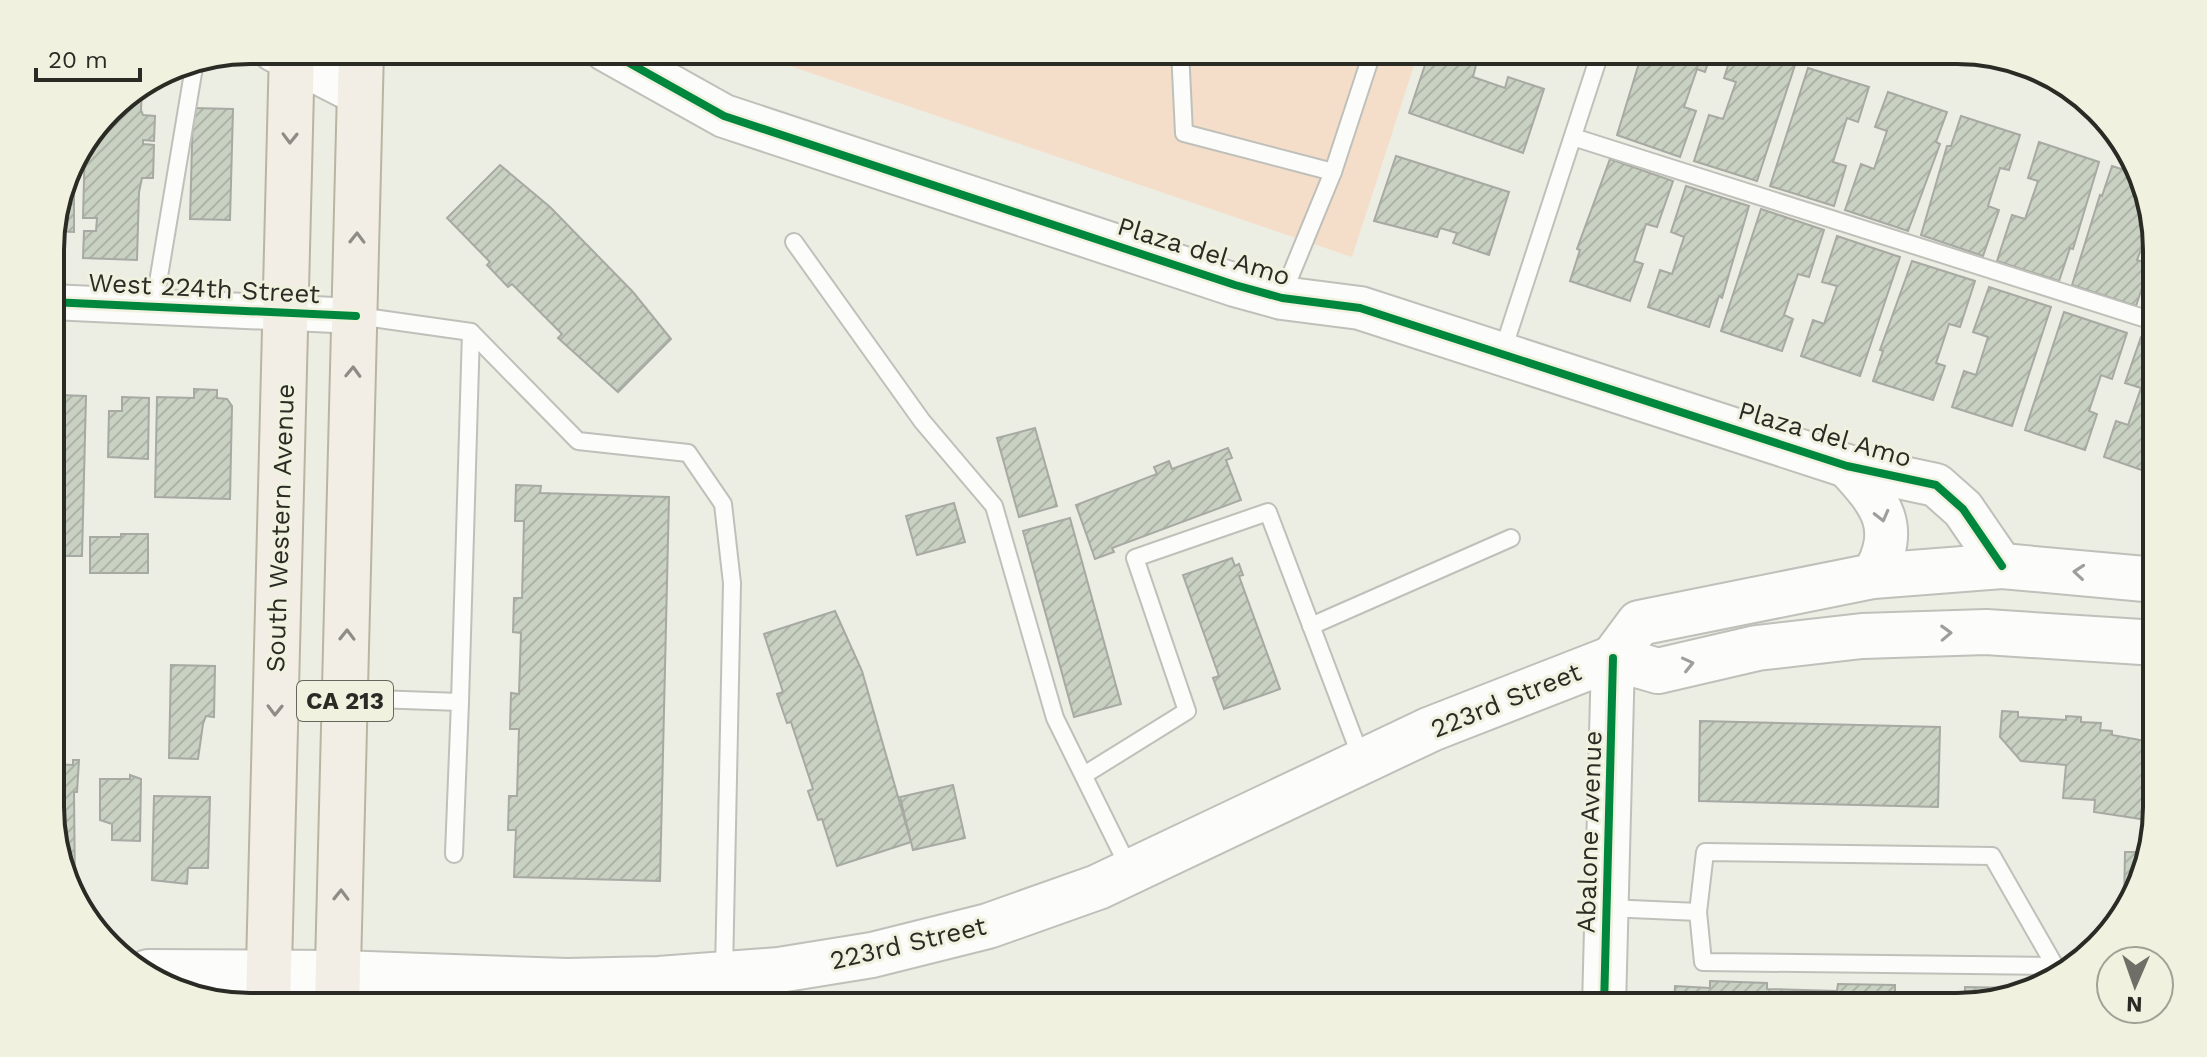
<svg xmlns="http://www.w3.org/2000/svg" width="2207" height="1057" viewBox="0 0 2207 1057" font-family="'Work Sans',sans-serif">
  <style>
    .park { fill: #f5dec9 }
    .building { fill: url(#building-hatch); stroke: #a7a9a3; stroke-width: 2 }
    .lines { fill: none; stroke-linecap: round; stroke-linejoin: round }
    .service-casing { stroke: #bfc0b9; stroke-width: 20 }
    .minor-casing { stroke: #bfc0b9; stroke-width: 38 }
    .tertiary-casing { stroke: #bfc0b9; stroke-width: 46 }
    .secondary-casing { stroke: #bfc0b9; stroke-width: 48 }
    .primary-casing { stroke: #bab4a2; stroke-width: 48 }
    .service { stroke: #fcfcfb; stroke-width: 16 }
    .minor { stroke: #fcfcfb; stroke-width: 34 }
    .tertiary { stroke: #fcfcfb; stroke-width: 42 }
    .secondary { stroke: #fcfcfb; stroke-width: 44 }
    .primary { stroke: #f2eee5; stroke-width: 44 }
    .cycleway-casing { stroke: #f0f1df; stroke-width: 13 }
    .cycleway { stroke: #00873e; stroke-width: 8 }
    .oneway { stroke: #8e8c85 }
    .oneway2 { stroke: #9e9e9b }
    .labels { text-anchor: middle; stroke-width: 6; stroke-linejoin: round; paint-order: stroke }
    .shield { fill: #f0f1df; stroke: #66665d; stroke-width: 2 }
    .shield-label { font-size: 24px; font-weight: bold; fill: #2b2b25 }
    .street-label { font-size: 26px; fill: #2b2b25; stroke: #f0f1df }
    .rim { fill: none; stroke: #2b2b25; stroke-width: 4 }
  </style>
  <defs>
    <pattern id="building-hatch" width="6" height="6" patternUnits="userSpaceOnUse" patternTransform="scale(2)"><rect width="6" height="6" fill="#c9d2c2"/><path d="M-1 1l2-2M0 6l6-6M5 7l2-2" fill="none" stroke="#adb4a7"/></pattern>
  </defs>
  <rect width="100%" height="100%" fill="#ecede3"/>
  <path class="park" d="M743,50h676l-67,207z"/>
  <g class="building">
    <path d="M1430,50l46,15 -3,12 32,11 3,-11 36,12 -21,64 -114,-40z"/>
    <path d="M1643,50h69l-7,22 -8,-3 -13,38 12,4 -16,46 -63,-22z"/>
    <path d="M1733,50h25l38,12 -39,119 -63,-20 15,-46 14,4 13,-37 -12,-4z"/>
    <path d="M1808,68l61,19 -11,35 -11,-4 -14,44 13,4 -12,40 -64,-20z"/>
    <path d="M142,85l-1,25 2,5 12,1 -1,25 -11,-1v4l11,1 -1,33h-11l-3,14 -2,68 -54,-2 1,-27h12l1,-13h-14l2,-75 33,-43z"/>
    <path d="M1888,92l59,20 -11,30 4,2 -32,87 -63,-21 16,-46 13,5 13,-38 -12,-4z"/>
    <path d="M193,108l40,1 -3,111 -40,-1z"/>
    <path d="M1961,116l59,19 -11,35 -9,-2 -12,38 11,4 -16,46 -62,-21 26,-89h4z"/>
    <path d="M2039,142l60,20 -26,87 -3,-1 -11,33 -62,-20 15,-46 13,4 13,-38 -10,-3z"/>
    <path d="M1396,156l113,36 -20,63 -36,-12 4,-10 -17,-5 -3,9 -63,-16z"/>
    <path d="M1610,159l63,22 -16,46 -11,-3 -12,37 9,3 -13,37 -60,-20 10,-31 -3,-1z"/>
    <path d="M72,160l-5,30h7v42l-22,-1z"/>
    <path d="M500,165l50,42 83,85 38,47 -53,53 -60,-54 4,-4 -50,-50 -4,3 -21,-22 3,-3 -43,-44z"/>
    <path d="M2112,166l22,7 19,45 -16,42 13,4 -14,42 -64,-21 28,-90 2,1z"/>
    <path d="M1686,186l63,20 -27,92 -3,-2 -10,31 -61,-20 12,-37 12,4 12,-37 -13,-5z"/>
    <path d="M1761,209l63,21 -15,47 -11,-3 -14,41 9,4 -11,32 -61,-20z"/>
    <path d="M1837,236l63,21 -40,119 -59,-20 12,-36 11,4 13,-38 -15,-4z"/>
    <path d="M1912,261l63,20 -15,46 -11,-3 -13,39 9,3 -12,34 -60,-19 10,-30 -3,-1z"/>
    <path d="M1989,287l62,20 -39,119 -60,-19 12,-36 12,4 12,-38 -15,-5z"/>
    <path d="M2156,291v23l-7,-3z"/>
    <path d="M2064,312l63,21 -15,46 -11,-4 -12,36 8,3 -12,36 -60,-20z"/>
    <path d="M2141,337l15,5v133l-52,-18 12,-36 12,4 13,-37 -16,-5z"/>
    <path d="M194,389l23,1v8l10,1 5,7 -2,93 -75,-2 2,-100 37,1z"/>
    <path d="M59,395l27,1 -4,160h-31v-146h7z"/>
    <path d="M122,397l27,1 -1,61 -40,-2 1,-46h13z"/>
    <path d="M1035,428l22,78 -38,11 -22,-79z"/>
    <path d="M1228,448l4,10 -6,2 15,40 -129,48 2,4 -19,7 -19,-54 81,-31 -3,-7 15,-6 3,8z"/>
    <path d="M516,485l25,1 -1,7 129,4 -9,384 -146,-4 2,-47h-8l1,-34h8l2,-67h-9l1,-36 8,1 2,-61 -8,-1 1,-34h8l2,-77h-9z"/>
    <path d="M954,503l11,39 -48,13 -11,-39z"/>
    <path d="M1070,518l51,186 -47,13 -51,-186z"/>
    <path d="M121,534h27v39h-58v-36h31z"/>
    <path d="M1232,558l3,8 4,-2 4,11 -4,1 41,113 -56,20 -11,-31 6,-2 -36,-101z"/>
    <path d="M835,611l27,60 49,171 -74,24 -15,-47 -4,1 -10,-29 5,-2 -22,-67 -4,1 -10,-29 6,-2 -19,-58z"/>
    <path d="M171,665l44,1 -1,51 -8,-1 -3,8 -5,35 -29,-1z"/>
    <path d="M2002,711l16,1v5l48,3v-4l15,1v5l20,1 -1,7 12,1v4l45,8 -3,78 -60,-9 1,-12 -32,-2 3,-33 -45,-4 -21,-24z"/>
    <path d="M1700,721l240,6 -2,80 -239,-6z"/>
    <path d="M73,760h6l-2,32h-3l1,98 -23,-56v-70l21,1z"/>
    <path d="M130,775l11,4 -1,62 -28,-1v-16l-12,-4v-41h30z"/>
    <path d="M953,785l12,53 -52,12 -13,-53z"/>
    <path d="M154,796l56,1 -2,71h-20l-1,16 -35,-4z"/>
    <path d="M2125,852h23l-6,32 -18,21z"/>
    <path d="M1710,981l57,2v6l70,2 1,-7 57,1v7l70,2v-7l51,1 -46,19h-296l1,-21 35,2z"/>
  </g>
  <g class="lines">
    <g class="service-casing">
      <g id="service">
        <path d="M1180,50l4,83 149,39"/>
        <path d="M1573,137l583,185"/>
        <path d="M794,242l128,179 72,85 61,212 75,152"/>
        <path d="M1282,296l51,-124 40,-122"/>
        <path d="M154,306l41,-245"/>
        <path d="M358,316l113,16 107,109 110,12 35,51 9,79 -8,389"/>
        <path d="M1502,353l99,-303"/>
        <path d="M1311,626l200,-88"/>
        <path d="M347,698l113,4 11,-370"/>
        <path d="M1084,775l103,-64 -52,-153 133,-46 94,248"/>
        <path d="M454,854l6,-152"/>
        <path d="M1608,908l90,4 5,50 352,4 -63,-110 -287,-4 -7,60"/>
        <path d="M1240,1006l31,1"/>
      </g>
    </g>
    <g class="minor-casing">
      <path id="minor" d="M51,302l305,14"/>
    </g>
    <g class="tertiary-casing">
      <g id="tertiary">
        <path d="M274,50l86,44"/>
        <path d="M606,50l118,66 511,169 47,13 78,10 487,158 89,19 27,24 39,57"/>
        <path d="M1847,466c34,37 54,61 26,110"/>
        <path d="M1604,1007l9,-349"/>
      </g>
    </g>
    <g class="secondary-casing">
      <g id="secondary">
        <path d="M1613,658l26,-35 234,-47 129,-10 154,14"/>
        <path d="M1613,658l45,13 99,-23 105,-12 124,-4 171,11"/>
        <path d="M148,972l191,1 228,8 92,-2 120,-9 93,-15 116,-29 110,-39 333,-158 182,-71"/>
      </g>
    </g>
    <g class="primary-casing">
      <g id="primary">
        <path d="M268,1007l24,-957"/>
        <path d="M337,1007l24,-957"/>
      </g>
    </g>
    <use href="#service" class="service"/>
    <use href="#minor" class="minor"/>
    <use href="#tertiary" class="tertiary"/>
    <use href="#secondary" class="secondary"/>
    <use href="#primary" class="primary"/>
    <g class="cycleway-casing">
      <g id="cycleway">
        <path d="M606,50l118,66 511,169 47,13 78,10 487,158 89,19 27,24 39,57"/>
        <path d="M51,302l305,14"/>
        <path d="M1604,1007l9,-349"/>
      </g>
    </g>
    <use href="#cycleway" class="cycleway"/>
  </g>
  <defs><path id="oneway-chevron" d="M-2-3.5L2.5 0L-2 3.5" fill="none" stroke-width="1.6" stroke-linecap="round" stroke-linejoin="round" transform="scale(2)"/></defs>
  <g class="oneway">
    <use href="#oneway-chevron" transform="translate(290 138) rotate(91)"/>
    <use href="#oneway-chevron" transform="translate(357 238) rotate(-89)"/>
    <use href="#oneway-chevron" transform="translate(353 372) rotate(-88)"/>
    <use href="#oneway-chevron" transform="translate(347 635) rotate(-89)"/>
    <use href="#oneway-chevron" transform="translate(275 710) rotate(91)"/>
    <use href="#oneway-chevron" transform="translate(341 895) rotate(-89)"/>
  </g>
  <g class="oneway2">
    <use href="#oneway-chevron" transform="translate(1882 516) rotate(76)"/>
    <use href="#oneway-chevron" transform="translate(2079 572) rotate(-175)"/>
    <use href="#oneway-chevron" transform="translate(1946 633) rotate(-2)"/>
    <use href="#oneway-chevron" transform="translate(1688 664) rotate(-13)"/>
  </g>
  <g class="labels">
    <rect class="shield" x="297" y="681" width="96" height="40" rx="6"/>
    <g class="shield-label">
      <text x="345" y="709">CA 213</text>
    </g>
    <g class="street-label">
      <text transform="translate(1204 251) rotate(17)" y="9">Plaza del Amo</text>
      <text transform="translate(204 288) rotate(3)" y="9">West 224th Street</text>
      <text transform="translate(1825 434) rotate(16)" y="9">Plaza del Amo</text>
      <text transform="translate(280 528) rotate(-88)" y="9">South Western Avenue</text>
      <text transform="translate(1506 700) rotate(-22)" y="9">223rd Street</text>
      <text transform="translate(1589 832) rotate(-88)" y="9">Abalone Avenue</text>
      <text transform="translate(908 943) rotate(-13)" y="9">223rd Street</text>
    </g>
  </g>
  <path d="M0 0H2207V1057H0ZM250 64H1957A186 186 0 0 1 2143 250V807A186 186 0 0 1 1957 993H250A186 186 0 0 1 64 807V250A186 186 0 0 1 250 64Z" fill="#f0f1df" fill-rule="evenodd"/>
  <path class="rim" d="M250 64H1957A186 186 0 0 1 2143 250V807A186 186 0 0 1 1957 993H250A186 186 0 0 1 64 807V250A186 186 0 0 1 250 64Z"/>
  <g transform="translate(2135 985) rotate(182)"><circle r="38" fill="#f0f1df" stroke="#a1a295" stroke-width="2"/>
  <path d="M0-6L14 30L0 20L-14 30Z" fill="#6f6f68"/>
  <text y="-12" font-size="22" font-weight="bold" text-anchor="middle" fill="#2b2b25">N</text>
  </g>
  <path d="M36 68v12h104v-12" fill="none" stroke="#2b2b25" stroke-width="4"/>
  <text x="48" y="68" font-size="24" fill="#2b2b25" stroke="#f0f1df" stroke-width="6" paint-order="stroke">20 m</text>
</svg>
